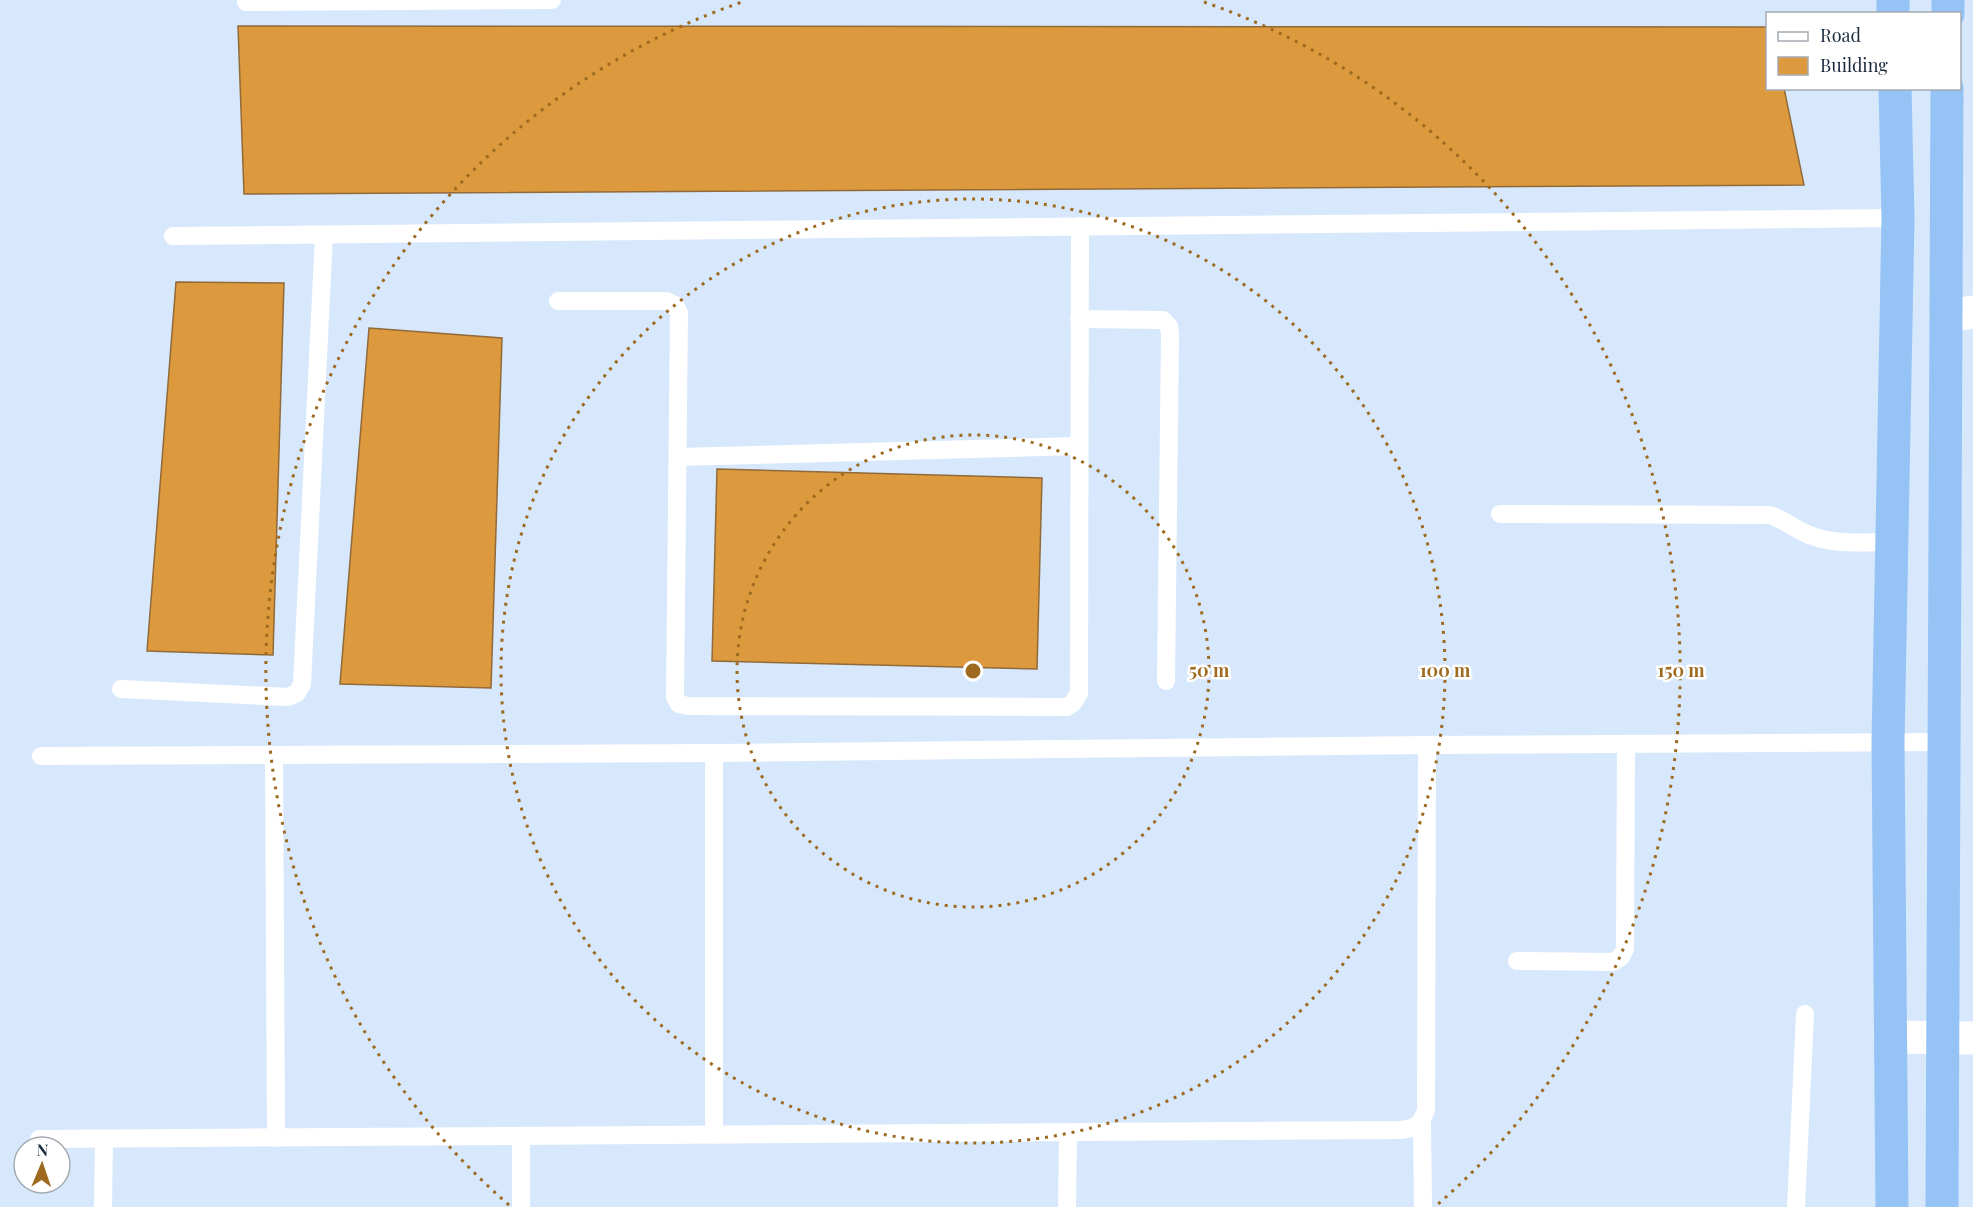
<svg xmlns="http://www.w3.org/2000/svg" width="1973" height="1207" viewBox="0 0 1973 1207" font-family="'Playfair Display',serif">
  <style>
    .building { fill: #dd993d; stroke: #916a39; stroke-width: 1.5 }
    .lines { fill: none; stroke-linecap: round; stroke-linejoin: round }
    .lane { stroke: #fff; stroke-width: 18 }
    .street { stroke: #fff; stroke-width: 33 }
    .highway { stroke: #95c3f5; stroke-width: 33 }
    .ring { fill: none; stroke: #9d6a20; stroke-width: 3; stroke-dasharray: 3 6 }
    .centre { fill: #9d6a20; stroke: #fff; stroke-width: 3 }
    .ring-label { font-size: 18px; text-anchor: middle; font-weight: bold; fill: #9d6a20; stroke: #fff; stroke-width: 5; stroke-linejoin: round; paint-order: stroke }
  </style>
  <rect width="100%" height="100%" fill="#d7e8fc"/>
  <g class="building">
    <path d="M238,26l1530,1v61h16l20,97 -1560,9z"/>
    <path d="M176,282l108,1 -11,372 -126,-4z"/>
    <path d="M369,328l133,10 -11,350 -151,-4z"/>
    <path d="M717,469l325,9 -5,191 -325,-8z"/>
  </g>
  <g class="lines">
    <g class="lane">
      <path d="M246,2l306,-2"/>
      <path d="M173,236l1725,-18"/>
      <path d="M558,301h108l9,4 4,8 -4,384 4,7 9,2 379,1 6,-4 6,-10 1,-467"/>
      <path d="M1079,319l84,1 6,6 1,8 -4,347"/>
      <path d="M678,457l401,-11"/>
      <path d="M1500,514l270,1c15,5 27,16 42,21 25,9 53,6 80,6"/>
      <path d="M121,689l167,8 9,-4 5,-9 22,-449"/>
      <path d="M274,755l2,383"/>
      <path d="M41,756l673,-3 713,-8 517,-3"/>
      <path d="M1517,961l96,1 8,-5 4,-8 1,-205"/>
      <path d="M1422,1123l1,84"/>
      <path d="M714,1135v-382"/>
      <path d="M521,1136v71"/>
      <path d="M39,1139l1362,-9c15,-2 20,-5 25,-20l1,-365"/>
      <path d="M103,1207l1,-68"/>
      <path d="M1067,1207l1,-74"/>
      <path d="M1796,1207l9,-193"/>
    </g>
    <g class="street">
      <path d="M1946,316l27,-4"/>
      <path d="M1890,1037l83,1"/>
    </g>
    <g class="highway">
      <path d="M1893,0v14"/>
      <path d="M1948,14v-14"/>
      <path d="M1892,1207l-4,-464 10,-525 -3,-130"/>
      <path d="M1942,1207l5,-1119"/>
    </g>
  </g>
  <g class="ring">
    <circle cx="973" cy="671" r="236"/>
    <circle cx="973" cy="671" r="472"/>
    <path d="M509 1205A708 708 0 0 1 742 2M1204 2A708 708 0 0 1 1437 1205"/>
  </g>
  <circle cx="973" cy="671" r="9" class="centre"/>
  <g class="ring-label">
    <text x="1209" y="677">50 m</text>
    <text x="1445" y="677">100 m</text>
    <text x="1681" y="677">150 m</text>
  </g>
  <rect x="1766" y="12" width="195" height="78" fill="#ffffff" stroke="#a4abb2" stroke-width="1.5"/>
  <rect x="1778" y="32" width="30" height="9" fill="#ffffff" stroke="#a4abb2" stroke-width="1.5"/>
  <text x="1820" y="42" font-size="18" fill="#1b2c3f">Road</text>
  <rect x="1778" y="57" width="30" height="18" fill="#dd993d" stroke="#a4abb2" stroke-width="1.5"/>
  <text x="1820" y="72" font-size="18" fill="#1b2c3f">Building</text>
  <g transform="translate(42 1165) rotate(2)"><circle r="28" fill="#ffffff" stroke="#a4abb2" stroke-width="1.5"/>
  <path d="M0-4.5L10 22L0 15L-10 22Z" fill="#9d6a20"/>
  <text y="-9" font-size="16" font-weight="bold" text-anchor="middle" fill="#1b2c3f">N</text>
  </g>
</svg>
